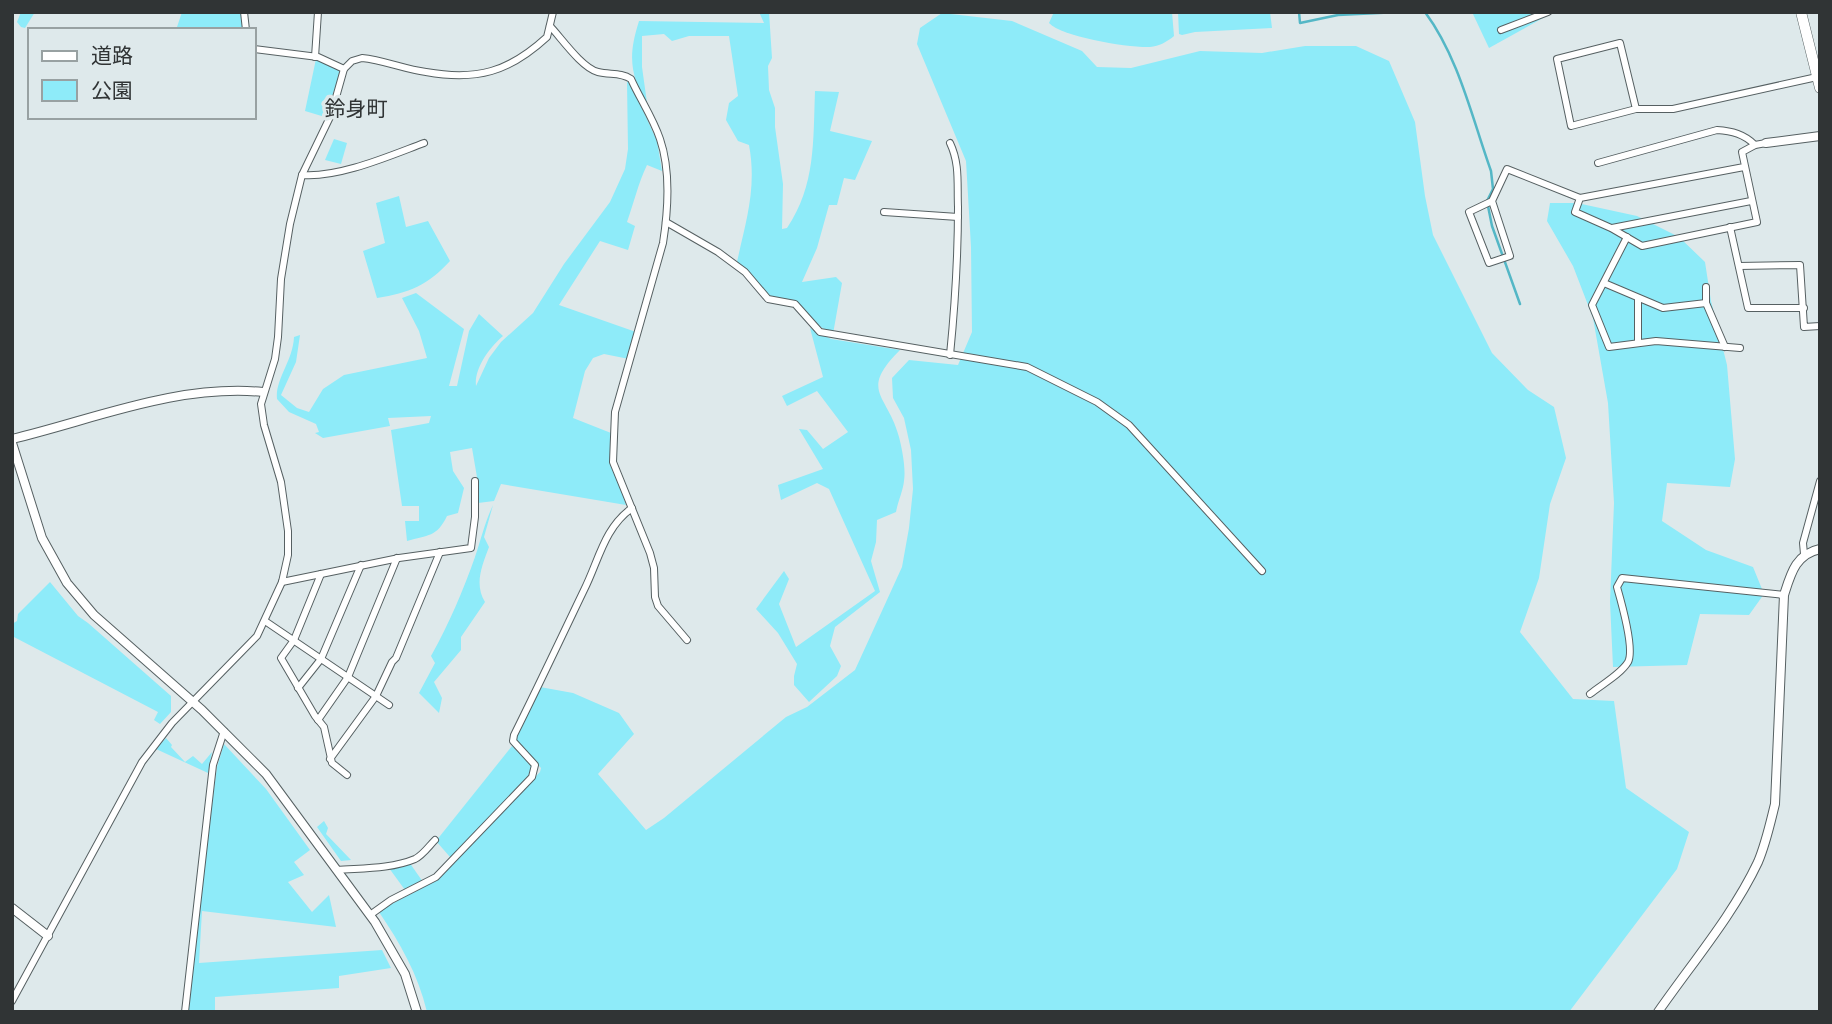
<svg xmlns="http://www.w3.org/2000/svg" width="1832" height="1024" viewBox="0 0 1832 1024" font-family="'Public Sans','Noto Sans JP',sans-serif">
  <style>
    .green { fill: #8eebf9 }
    .lines { fill: none; stroke-linecap: round; stroke-linejoin: round }
    .stream { stroke: #54b7c6; stroke-width: 2.5 }
    .minor-casing { stroke: #566062; stroke-width: 8 }
    .tertiary-casing { stroke: #566062; stroke-width: 10 }
    .primary-casing { stroke: #566062; stroke-width: 11 }
    .minor { stroke: #fff; stroke-width: 6 }
    .tertiary { stroke: #fff; stroke-width: 8 }
    .primary { stroke: #fff; stroke-width: 10 }
    .labels { text-anchor: middle; stroke-width: 7; stroke-linejoin: round; paint-order: stroke }
    .neighbourhood-label { font-size: 21px; fill: #303435; stroke: #dee9eb }
  </style>
  <rect width="100%" height="100%" fill="#dee9eb"/>
  <g class="green">
    <path d="M21,12h14l-10,16 -4,-1 -4,-5z"/>
    <path d="M182,12h60l1,18h-67z"/>
    <path d="M759,12h10l3,46 -4,8 1,24 6,18v19l8,57 -1,45 5,-1c29,-43 26,-87 28,-137l24,1 -9,39 42,10 -17,39 -11,-2 -7,27h-8l-12,43 -15,34 34,-5 6,6 -9,51 -19,-11 -19,-22 -26,-4 -32,-35c9,-41 20,-74 12,-117l-11,-4 -12,-21 3,-17 9,-7 -9,-60h-40l-17,5 -8,-7 -22,2v31l6,43c-17,-36 -21,-51 -9,-89l125,2z"/>
    <path d="M1054,12h118l2,24c-7,6 -15,10 -24,11 -21,1 -88,-10 -101,-24z"/>
    <path d="M1178,12h92l2,16 -77,4 -13,3 -3,-1z"/>
    <path d="M1472,12h82l-65,36z"/>
    <path d="M942,13l70,8 70,30 15,16 34,1 69,-17 62,2 43,-7h51l33,15 26,61 10,74 8,39 59,118 36,37 26,17 12,51 -16,46 -11,74 -19,54 53,67 41,2 12,87 63,44 -12,37 -108,143h-1142c-9,-38 -27,-69 -48,-100 18,-13 40,-20 58,-34l103,-106 1,-4 -26,-28 25,-53 33,6 46,20 15,21 -36,40 48,56 18,-12 122,-101 21,-10 48,-37 47,-103 7,-39 4,-39 -2,-39 -7,-32 -11,-20 -1,-20 17,-18 49,5 14,-33 -1,-85 -5,-86 -49,-117 3,-16z"/>
    <path d="M316,59l22,11 2,3 -15,44 -20,-6z"/>
    <path d="M627,82h3l27,59 5,30 -15,-6c-9,19 -13,37 -20,57l8,4 -7,24 -28,-9 -41,64 77,27 -7,27 -25,-5 -11,4 -8,13 -12,47 38,15 1,29 14,43 -125,-21 -7,17 -16,2v-20l-6,-35 -22,4 3,19 11,17 -6,25 -11,3c-10,21 -19,19 -40,25l-2,-20h14v-15h-17l-11,-76 38,-7 2,-7 -43,2 2,8 -67,12 -8,-5 4,-1 -3,-8 -27,-12 -12,-13c-2,-20 16,-38 17,-62l6,-2 -4,27 -15,33 16,13 12,4 14,-23 21,-14 83,-17 -8,-27 -17,-33 14,-5 48,36 -15,57h8l12,-55 10,-17 24,22c-13,11 -29,32 -27,50l13,-28 12,-16 32,-29 31,-49 46,-62 15,-33 3,-20z"/>
    <path d="M334,139l13,4 -6,21 -16,-4z"/>
    <path d="M399,196l7,31 22,-6 22,40c-22,24 -41,32 -73,37l-14,-47 22,-8 -9,-40z"/>
    <path d="M1550,203h27l60,13 42,21 26,25 6,39 16,64 8,94 -5,28 -63,-4 -5,38 44,29 47,17 11,27 -15,21 -49,-1 -13,51 -74,2 -3,-65 4,-99 -6,-100 -15,-85 -20,-52 -26,-45z"/>
    <path d="M810,328l21,11 69,11c-42,42 -12,44 -1,87 3,12 7,31 5,44 -1,10 -6,20 -8,31l-19,8 -1,22 -5,19 9,31 -45,35 -5,19 11,20 -4,10 -28,26 -15,-17v-9l3,-12 -19,-31 -22,-24 28,-38 5,8 -10,25 17,43 79,-56 -46,-102 -12,-6 -36,17 -3,-15 45,-16 -24,-40 8,1 16,19 25,-17 -31,-41 -30,15 -5,-10 41,-19z"/>
    <path d="M493,505l-9,32 5,10c-7,19 -15,37 -4,55l-24,35v13l-27,32 8,16 -3,15 -20,-20 16,-30 -4,-7c18,-32 32,-65 44,-99 6,-18 10,-35 18,-52z"/>
    <path d="M50,582l28,34 10,7 83,73v16l-11,12 -6,-4 4,-8 -146,-76v-12l5,-3 1,-7z"/>
    <path d="M166,738l6,7 -1,2 14,15 8,-6 9,8 10,-12 -4,21 -52,-24z"/>
    <path d="M224,744l42,45 44,61 -16,12 10,13 -16,7 24,30 17,-17 7,32 -134,-16 -3,52 183,-13 9,18 -52,8v12l-124,9v13h-28l4,-46 26,-197z"/>
    <path d="M512,746l20,19 -2,10 -77,82h-3l-14,-16z"/>
    <path d="M324,821l4,7 -2,6 25,26 -10,1 -24,-34z"/>
    <path d="M409,862l14,20 -18,8 -16,-22z"/>
  </g>
  <g class="lines">
    <g class="stream">
      <path d="M1299,12l1,11 38,-8 61,-3"/>
      <path d="M1425,12c34,46 47,106 66,159l2,18 -6,12 5,25 28,78"/>
    </g>
    <g class="minor-casing">
      <g id="minor">
        <path d="M244,12l2,18"/>
        <path d="M550,26c12,13 32,42 48,46 12,3 23,0 33,7 9,20 22,39 29,60 11,32 8,72 3,104l-48,169 -2,50 37,91 4,15 1,29 3,9 29,34"/>
        <path d="M1501,30l47,-18"/>
        <path d="M254,49l64,8 26,12"/>
        <path d="M315,57l3,-45"/>
        <path d="M1636,109l-16,-66 -63,16 14,67 65,-17h37l144,-32"/>
        <path d="M1598,163l119,-33c15,1 27,4 38,15"/>
        <path d="M1744,167l-164,31 -5,14 36,16 31,18 115,-24 -15,-70 13,-7 11,-2"/>
        <path d="M302,175c37,3 87,-19 122,-32"/>
        <path d="M1492,201l-23,11 20,51 21,-7 -18,-55 15,-32 73,29"/>
        <path d="M884,212l74,5"/>
        <path d="M666,222l52,30 27,20 23,27 27,5 25,28 207,35 70,35 32,23 133,146"/>
        <path d="M1730,227l18,81h56"/>
        <path d="M1612,228l139,-27"/>
        <path d="M1627,237l-35,68 17,42 47,-6 84,7"/>
        <path d="M1739,266l61,-1 4,62 16,-1"/>
        <path d="M1604,283l59,25 43,-5"/>
        <path d="M1706,287v16l19,44"/>
        <path d="M1638,298v45"/>
        <path d="M950,355c5,-50 8,-98 8,-148 -1,-23 2,-43 -8,-64"/>
        <path d="M1804,554l-1,-11 17,-62"/>
        <path d="M321,574l-27,66 -13,18 34,58 9,11 8,36 15,12"/>
        <path d="M282,582l117,-24 72,-10 4,-31v-36"/>
        <path d="M265,621l124,84"/>
        <path d="M298,688l23,-29 40,-94"/>
        <path d="M1590,694c11,-9 31,-20 38,-32 7,-13 -7,-61 -11,-75l5,-9 162,17"/>
        <path d="M318,720l30,-43 49,-119"/>
        <path d="M330,759l46,-63 16,-34 4,-4 44,-106"/>
        <path d="M337,870c25,-2 54,-1 78,-11 8,-4 14,-13 20,-19"/>
        <path d="M370,915l21,-15 45,-23 96,-100 3,-12 -22,-24 1,-6c24,-48 47,-97 70,-145 15,-30 20,-62 48,-82"/>
        <path d="M12,1001l130,-239 30,-39 85,-87 25,-54 6,-27v-24l-7,-49 -17,-57 -3,-21 14,-45 3,-22 3,-58 9,-55 12,-49 29,-60 13,-46 8,-8 10,-3c21,2 42,11 64,14 51,9 83,0 121,-35l6,-25"/>
        <path d="M185,1012l28,-247 11,-34"/>
      </g>
    </g>
    <g class="tertiary-casing">
      <g id="tertiary">
        <path d="M1766,143l54,-7"/>
        <path d="M12,439c83,-20 165,-55 251,-47"/>
        <path d="M12,443l30,95 25,45 27,32 108,95 64,64 109,148 30,52 12,38"/>
        <path d="M12,908l36,28"/>
        <path d="M1658,1012c34,-49 75,-97 100,-150 8,-19 12,-38 17,-58l9,-209c7,-22 12,-41 36,-46"/>
      </g>
    </g>
    <g class="primary-casing">
      <path id="primary" d="M1801,12l19,76"/>
    </g>
    <use href="#minor" class="minor"/>
    <use href="#tertiary" class="tertiary"/>
    <use href="#primary" class="primary"/>
  </g>
  <g class="labels">
    <g class="neighbourhood-label">
      <text x="356" y="116">鈴身町</text>
    </g>
  </g>
  <rect width="1832" height="1024" fill="none" stroke="#303435" stroke-width="28"/>
  <rect x="28" y="28" width="228" height="91" fill="#dee9eb" stroke="#98a1a2" stroke-width="2"/>
  <rect x="42" y="51" width="35" height="10" fill="#ffffff" stroke="#98a1a2" stroke-width="2"/>
  <text x="91" y="63" font-size="21" fill="#303435">道路</text>
  <rect x="42" y="80" width="35" height="21" fill="#8eebf9" stroke="#98a1a2" stroke-width="2"/>
  <text x="91" y="98" font-size="21" fill="#303435">公園</text>
</svg>
